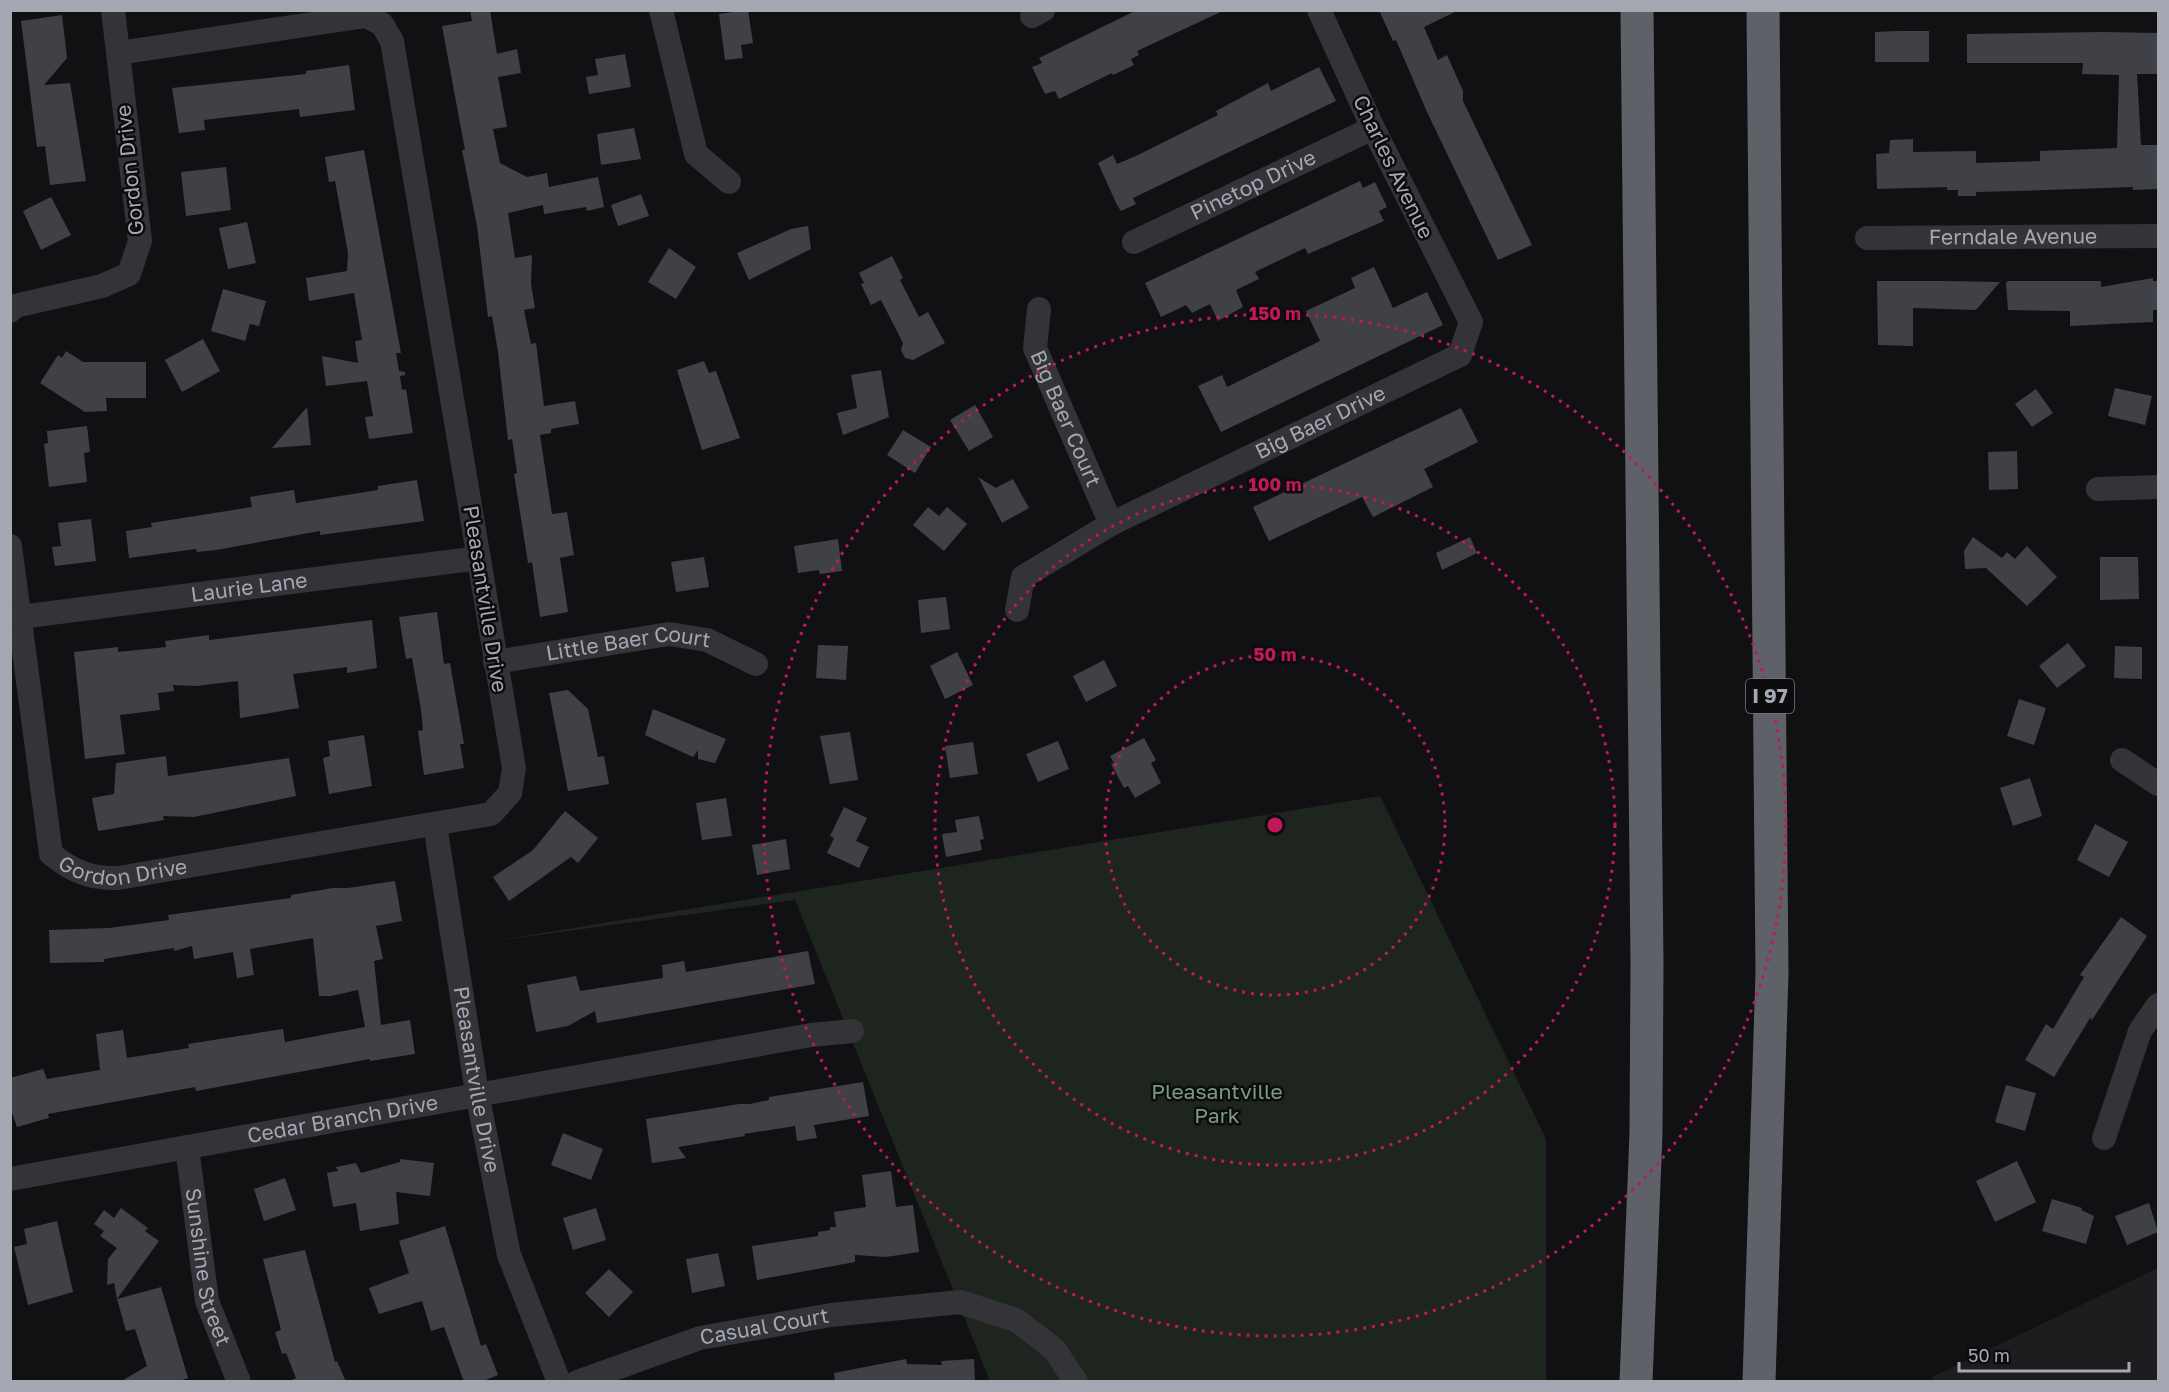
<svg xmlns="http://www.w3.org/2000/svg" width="2169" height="1392" viewBox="0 0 2169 1392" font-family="'Golos Text',sans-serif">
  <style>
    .built { fill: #1d1d20 }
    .green { fill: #1e251f }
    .building { fill: #404146 }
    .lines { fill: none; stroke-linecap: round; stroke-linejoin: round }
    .street { stroke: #333338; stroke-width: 24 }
    .highway { stroke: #5f6168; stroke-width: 33 }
    .ring { fill: none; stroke: #c2185b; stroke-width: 3; stroke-dasharray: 3 6 }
    .labels { text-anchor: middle; stroke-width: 5; stroke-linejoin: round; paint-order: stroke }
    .shield { fill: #0c0c0e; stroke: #767982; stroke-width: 1.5 }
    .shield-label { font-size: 20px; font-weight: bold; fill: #a3a8b3 }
    .street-label { font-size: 21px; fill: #a3a8b3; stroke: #0c0c0e }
    .park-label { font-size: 21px; fill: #7b9d7d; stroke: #0c0c0e }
    .centre { fill: #c2185b; stroke: #0c0c0e; stroke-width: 3 }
    .ring-label { font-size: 18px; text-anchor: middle; font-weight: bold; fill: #c2185b; stroke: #0c0c0e; stroke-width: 5; stroke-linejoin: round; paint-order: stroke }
  </style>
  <rect width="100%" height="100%" fill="#111113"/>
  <path class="built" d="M2158,1268v113h-224l-2,-4z"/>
  <path class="green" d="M1380,796l166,343v242h-556l-195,-481 -307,42z"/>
  <g class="building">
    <path d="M470,10h20l7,44 20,-5 4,24 -23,4 9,50 -14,2 7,34 27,14 20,-4 2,14 49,-10 6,30 -17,4 -1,-4 -42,7 -1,-9 -35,8 7,45 17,-3 -1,29 4,24 -11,2 7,34 5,-1 8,63 31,-5 4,23 -28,5v4l-11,2 12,79 15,-2 7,43 -14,3 8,54 -28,5 -8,-55 -4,1 -14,-89 3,-1 -5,-34 -4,1 -10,-88 -6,-36 -4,1 -11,-91 -15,-76h3l-23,-124 30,-5z"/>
    <path d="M748,10l5,33 -12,2 2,13 -18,2 -6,-46z"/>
    <path d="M1137,10h88l-88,41 2,4 -8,4 3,6 -21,10 -1,-2 -53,26 -4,-8 -10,3 -13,-27 10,-4 -3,-5z"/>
    <path d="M1379,10h80l-35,17 14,33 9,-5 16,36v10l69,144 -34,15 -71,-148 -31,-72 -3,1z"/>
    <path d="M62,15l5,43 -23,27 26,-2 16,98 -36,4 -5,-39 -8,1 -16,-126z"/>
    <path d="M1898,31h31v31h-54v-30z"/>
    <path d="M2103,32l55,1v41h-21l4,71h17v44l-25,1v-3l-115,4 -42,1v4h-18v-6h-11v-3l-70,2 -1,-35 13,-1 1,-13 23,-1v13l63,-1v12l64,-2v-10l77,-3 2,-73 -37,-1 1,-11h-116v-29z"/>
    <path d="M625,54l6,33 -42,7 -3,-17 12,-2 -3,-16z"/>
    <path d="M349,65l6,45 -55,7 -1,-8 -95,11 1,10 -26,3 -7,-45 134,-14v-3z"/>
    <path d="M1319,67l17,34 -203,97 3,6 -15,7 -4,-6 -19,-42 15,-8 4,9 21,-9 80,-40 -2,-4 52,-28 3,8z"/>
    <path d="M634,128l7,31 -40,6 -4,-31z"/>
    <path d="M364,150l37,203h-5l3,18 6,1v3l-5,1 2,14 4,-1 7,44 -44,6 -4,-22 8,-1 -6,-35 -41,5 -4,-30 36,7 -3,-22 7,-1 -8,-47 -45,8 -3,-23 41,-7 1,-18 -13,-72 -6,1 -4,-25z"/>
    <path d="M226,167l5,43 -45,6 -5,-44z"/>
    <path d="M1360,181l3,7 12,-6 12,25 -8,4 5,10 -76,33 -3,-6 -50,24 4,7 -23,11 7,17 -25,14 -8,-17 -18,9 -6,-8 -25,12 -16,-34z"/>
    <path d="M641,194l8,22 -31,10 -7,-21z"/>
    <path d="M51,197l20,38 -30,15 -18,-39z"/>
    <path d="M247,222l9,41 -28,6 -9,-41z"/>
    <path d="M808,226l3,23 -62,31 -12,-27 54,-24z"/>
    <path d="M669,248l27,19 -20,32 -28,-17z"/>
    <path d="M892,256l11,22 -3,2 19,37 9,-5 17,31 -32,17 -8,-2 -4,-8 2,-7 -22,-43 -10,5 -10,-21 3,-1 -5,-10z"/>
    <path d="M1374,267l19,41 34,-16 16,33 -222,107 -23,-46 24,-11 5,12 93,-46 -14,-30 49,-23 -4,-10z"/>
    <path d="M2153,278v3h5v29h-5v12l-83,4v-15l-62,-1 -2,-27 2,-2h93v6z"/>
    <path d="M1877,281h68l55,1 -24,28 -63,-2v38l-35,-1z"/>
    <path d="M223,289l43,12 -7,25 -9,-2 -5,17 -34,-10z"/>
    <path d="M203,339l17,32 -38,21 -17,-32z"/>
    <path d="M66,351l17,11h63v36h-40l1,13 -22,1 -45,-29 18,-28 4,3z"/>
    <path d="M704,361l5,12 7,-2 24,67 -38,12 -25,-80z"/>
    <path d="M881,370l8,47 -46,18 -6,-22 20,-5 -6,-33z"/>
    <path d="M2115,388l37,8 -7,29 -37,-9z"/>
    <path d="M2036,389l17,24 -21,14 -17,-23z"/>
    <path d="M975,405l18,32 -24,14 -19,-31z"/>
    <path d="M307,407l4,38 -39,3z"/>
    <path d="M1461,408l17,34 -54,27 9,18 -60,30 -11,-20 -93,44 -16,-34z"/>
    <path d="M87,426l3,26 -6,1 3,29 -38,5 -5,-43 4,-1 -1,-12z"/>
    <path d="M903,430l28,17 -16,26 -28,-18z"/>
    <path d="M2017,451l1,38 -29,1 -1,-38z"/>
    <path d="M978,477l18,11 17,-9 16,29 -27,15z"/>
    <path d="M417,480l7,41 -104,14v-4l-104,19 -19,2 -1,-3 -67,9 -3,-27 26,-4 -1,-4 101,-16 -2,-10 44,-7 2,13 82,-13v-4z"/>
    <path d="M928,507l11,9 8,-9 20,17 -23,27 -31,-26z"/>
    <path d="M91,519l5,42 -41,5 -3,-19 9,-1 -3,-23z"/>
    <path d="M1470,537l7,16 -35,17 -6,-17z"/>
    <path d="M1973,537l29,21 5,-6 8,7 12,-13 30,31 -30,29 -41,-38 -21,1 -1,-18z"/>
    <path d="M838,539l4,32 -22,3 -1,-4 -21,3 -4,-27z"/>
    <path d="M704,557l5,30 -33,5 -5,-30z"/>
    <path d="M2100,557h38l1,42 -39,1z"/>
    <path d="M946,597l4,32 -29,4 -3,-33z"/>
    <path d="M437,612l7,52 6,-1 14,81h-4l4,24 -40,7 -6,-44 5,-1 -2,-20 -9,-52 -6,1 -7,-42z"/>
    <path d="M372,620l5,48 -30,5v-6l-54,7 6,34 -59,10 -2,-37 -42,5 -23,-1 1,6 -16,2 2,17 -40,5 5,39 -40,5 -11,-107 44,-5v5l48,-5 -1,-6 44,-6v5z"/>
    <path d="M2068,643l18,23 -29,22 -18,-22z"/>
    <path d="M818,645l30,1 -2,34 -30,-2z"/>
    <path d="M2115,646l27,1v32l-28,-1z"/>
    <path d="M957,652l16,33 -28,14 -15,-33z"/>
    <path d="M1104,660l13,26 -31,16 -13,-26z"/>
    <path d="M568,690l20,19 10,48 6,-1 5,28 -41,7 -19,-98z"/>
    <path d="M2019,699l27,9 -12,37 -27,-9z"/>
    <path d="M653,709l73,30 -11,24 -17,-4v-9l-5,7 -48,-22z"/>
    <path d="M850,732l8,48 -28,4 -10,-48z"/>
    <path d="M364,735l8,51 -43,8 -6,-36 7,-2 -2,-15z"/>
    <path d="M1144,738l12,22 -5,3 10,20 -26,15 -7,-12 -4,2 -13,-24 3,-1 -4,-7z"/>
    <path d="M1058,741l11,28 -31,13 -12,-28z"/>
    <path d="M973,742l5,32 -28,4 -5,-32z"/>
    <path d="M166,756l2,20 121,-18 7,38 -102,21 -31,-1 1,4 -66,11 -6,-33 22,-4 2,-31z"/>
    <path d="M2030,778l12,38 -29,10 -13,-38z"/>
    <path d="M726,798l6,38 -30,4 -6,-37z"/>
    <path d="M844,807l23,11 -11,23 13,6 -10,21 -32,-15 7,-15 -4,-2z"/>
    <path d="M565,811l33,27 -20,25 -7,-6 -62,44 -16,-24 40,-27z"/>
    <path d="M979,816l5,23 -4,1 2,10 -36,7 -4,-23 15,-2 -2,-12z"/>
    <path d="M2095,824l33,18 -19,35 -32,-17z"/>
    <path d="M786,839l4,30 -33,6 -5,-30z"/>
    <path d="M395,881l7,40 -26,5 7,33 -9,2 7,64 29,-5 5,34 -45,7v-2l-174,32 -1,-4 -147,27 1,4 -32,9 -7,-20v-29l33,-9 4,10 53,-9 -4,-36 27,-4 4,28 62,-10 -1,-4 95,-15 2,13 80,-15 -7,-37 -27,6h-12l-6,-58 -63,11 4,26 -17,3 -4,-26 -39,7 -2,-13 -18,5v-3l-70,11v3l-54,1 -1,-33 60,-2 60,-8 -1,-5 123,-17v-3l42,-7h15z"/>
    <path d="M2121,917l26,19 -55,84 -2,-2 -36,59 -29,-17 21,-36 7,5 31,-52 -4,-2z"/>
    <path d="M808,951l7,33 -218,39 -2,-12 -27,15 -32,6 -9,-47 49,-9 4,15 83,-13 -1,-13 22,-4 2,11z"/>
    <path d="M863,1082l6,34 -55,9 3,13 -20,3 -2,-15 -51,8 1,2 -67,11 8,11 -34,5 -6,-44 93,-15h11l19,-4v-3z"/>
    <path d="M2006,1085l30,8 -11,38 -30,-9z"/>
    <path d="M563,1133l40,16 -12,31 -40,-15z"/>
    <path d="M400,1159l34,4 -4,33 -34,-4 3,32 -39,7 -4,-28 -23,4 -6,-34 11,-2 -2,-4 20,-4 5,10 39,-11z"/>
    <path d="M2017,1161l19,41 -41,20 -19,-41z"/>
    <path d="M891,1171l5,36 17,-2 6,47 -33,5 -31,-2v7l-98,18 -5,-34 66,-10v-4l12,-2v-3h6l-2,-15 32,-5 -4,-32z"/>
    <path d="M285,1178l11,32 -32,11 -10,-32z"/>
    <path d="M2052,1199l30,9 -1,2 13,6 -8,28 -44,-13z"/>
    <path d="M2149,1203l9,29 -31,13 -12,-29z"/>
    <path d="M121,1208l27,20 -3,3 14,10 -42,58 -3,-16 -7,2 1,-26 9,-11 -17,-12 4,-5 -10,-7 10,-14 10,8z"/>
    <path d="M596,1208l10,32 -33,10 -10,-32z"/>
    <path d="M57,1221l16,71 -45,13 -14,-58 13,-3 -3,-15z"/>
    <path d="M445,1226l36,120 5,-2 12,31 -17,7h-17l-20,-55 -13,4 -9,-30 -43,13 -10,-26 40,-15 -10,-32z"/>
    <path d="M305,1250l30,112 2,-1 9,21h-58l8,-4 -10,-25 -4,1 -7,-22 6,-2 -18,-71z"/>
    <path d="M718,1253l7,33 -33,7 -6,-34z"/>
    <path d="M609,1269l24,23 -24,25 -24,-24z"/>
    <path d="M161,1287l27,91 -11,4h-57l27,-16 -12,-37 -9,2 -9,-32z"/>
    <path d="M906,1359l1,5 35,1 -1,-4 33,-2 1,23h-140l-1,-9z"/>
  </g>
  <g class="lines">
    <g class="street">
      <path d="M661,10l35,144 33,28"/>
      <path d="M1032,16l11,-6"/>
      <path id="s1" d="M1867,238l291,-2"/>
      <path id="s2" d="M1134,242l239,-114"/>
      <path id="s3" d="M1039,309l-4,39 76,176"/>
      <path d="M10,311l5,-5 87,-20 27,-12 11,-33 -27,-231"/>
      <path d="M2098,489l60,-2"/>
      <path id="s4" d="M10,546l41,308c21,17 40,25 67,24l373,-64 19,-21 4,-25 -122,-727 -10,-17 -16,-8 -248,37"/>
      <path id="s5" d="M1017,610l6,-33 88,-53 349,-169 11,-33 -98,-194 -54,-118"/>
      <path id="s6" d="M20,617l459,-59"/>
      <path id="s7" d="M495,662l174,-28 38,6 49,24"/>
      <path d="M2122,760l36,24"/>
      <path id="s8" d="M435,825l42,268 32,162 50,127"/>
      <path d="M2104,1138l36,-107 18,-26"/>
      <path id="s9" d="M187,1147l20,154 32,81"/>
      <path id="s10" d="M10,1179l801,-144 41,-4"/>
      <path id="s11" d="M577,1382l123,-44 131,-23 129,-13 56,18 38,29 22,33"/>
    </g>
    <g class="highway">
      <path d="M1636,1382l10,-249 1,-170 -10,-953"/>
      <path d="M1759,1382l13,-409 -9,-963"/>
    </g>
  </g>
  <g class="ring">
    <circle cx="1275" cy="825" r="170"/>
    <circle cx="1275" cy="825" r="340"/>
    <circle cx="1275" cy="825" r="511"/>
  </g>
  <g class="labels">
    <rect class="shield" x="1746" y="679" width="48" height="34" rx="4.5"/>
    <g class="shield-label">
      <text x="1770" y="703">I 97</text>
    </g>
    <g class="street-label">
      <text transform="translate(1393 167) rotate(64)" y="7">Charles Avenue</text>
      <text transform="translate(130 170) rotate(-96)" y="7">Gordon Drive</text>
      <text dy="7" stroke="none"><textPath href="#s2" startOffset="132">Pinetop Drive</textPath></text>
      <text dy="7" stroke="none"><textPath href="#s1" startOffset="146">Ferndale Avenue</textPath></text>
      <text dy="7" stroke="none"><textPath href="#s3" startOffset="116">Big Baer Court</textPath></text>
      <text dy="7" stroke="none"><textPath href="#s5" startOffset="369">Big Baer Drive</textPath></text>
      <text dy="7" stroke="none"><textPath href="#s6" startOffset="231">Laurie Lane</textPath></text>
      <text transform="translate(485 599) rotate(81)" y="7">Pleasantville Drive</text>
      <text dy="7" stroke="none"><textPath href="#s7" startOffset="135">Little Baer Court</textPath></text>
      <text dy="7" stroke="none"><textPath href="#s4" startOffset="388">Gordon Drive</textPath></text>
      <text dy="7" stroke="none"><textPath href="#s8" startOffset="258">Pleasantville Drive</textPath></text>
      <text dy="7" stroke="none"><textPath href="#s10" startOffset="338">Cedar Branch Drive</textPath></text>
      <text dy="7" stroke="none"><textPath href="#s9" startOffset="122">Sunshine Street</textPath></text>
      <text dy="7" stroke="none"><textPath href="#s11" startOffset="196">Casual Court</textPath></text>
    </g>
    <g class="park-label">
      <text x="1217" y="1099">Pleasantville<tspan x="1217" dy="24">Park</tspan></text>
    </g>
  </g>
  <circle cx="1275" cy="825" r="9" class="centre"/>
  <g class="ring-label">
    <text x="1275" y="320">150 m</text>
    <text x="1275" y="491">100 m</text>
    <text x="1275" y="661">50 m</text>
  </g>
  <rect width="2169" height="1392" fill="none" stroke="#a3a8b3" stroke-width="24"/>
  <path d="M1959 1362v9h170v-9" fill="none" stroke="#a3a8b3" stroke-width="3"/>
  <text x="1968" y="1362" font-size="18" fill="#a3a8b3" stroke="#0c0c0e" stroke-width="4.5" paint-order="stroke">50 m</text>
</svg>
